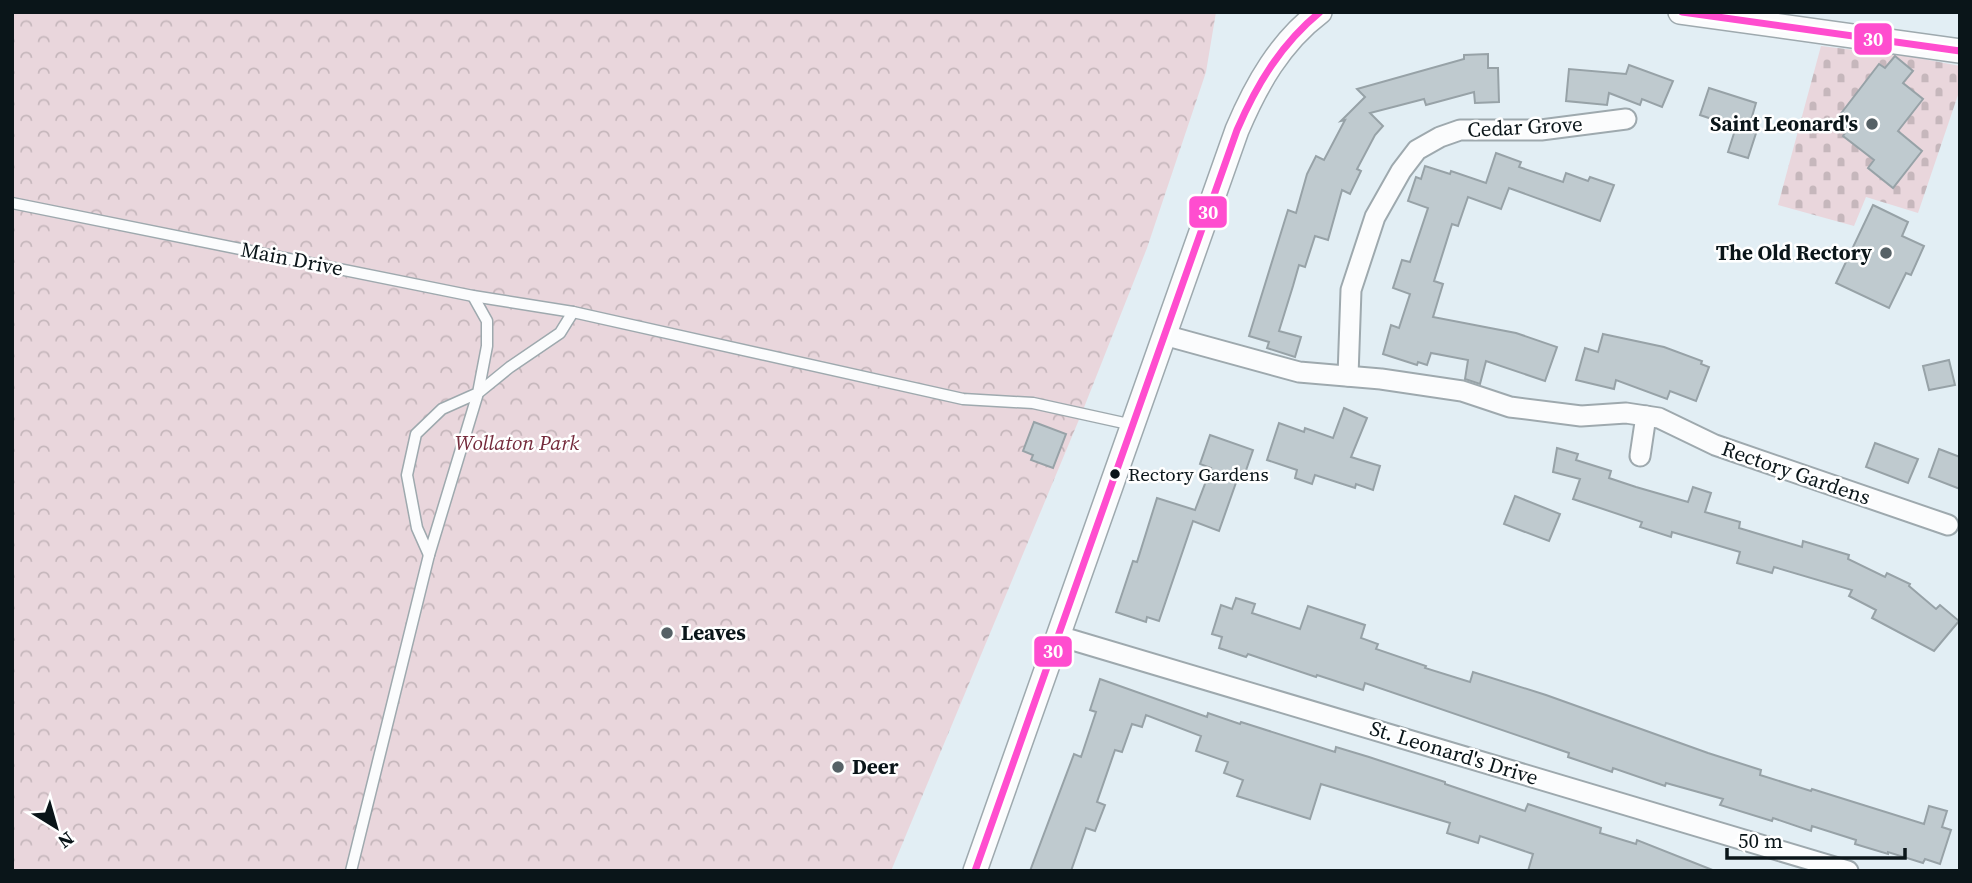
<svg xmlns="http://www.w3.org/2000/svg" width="1972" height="883" viewBox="0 0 1972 883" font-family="'Source Serif 4',serif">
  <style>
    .forest { fill: url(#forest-crowns) }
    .cemetery { fill: url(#cemetery-stones) }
    .building { fill: #bfcacf; stroke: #97a2a7; stroke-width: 2 }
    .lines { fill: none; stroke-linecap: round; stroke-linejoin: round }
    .service-casing { stroke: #9ea9ae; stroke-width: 13 }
    .minor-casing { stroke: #9ea9ae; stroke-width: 23 }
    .tertiary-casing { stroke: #9ea9ae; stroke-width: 26 }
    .service { stroke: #fbfcfd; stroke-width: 10 }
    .minor { stroke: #fbfcfd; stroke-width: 19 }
    .tertiary { stroke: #fbfcfd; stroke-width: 23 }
    .bus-1-casing { stroke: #fff; stroke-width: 12 }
    .bus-1 { stroke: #ff4dcf; stroke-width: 7 }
    .poi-dot { fill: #566166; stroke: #fff; stroke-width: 2.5 }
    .bus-dot { fill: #0a1519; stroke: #fff; stroke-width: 2.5 }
    .labels { text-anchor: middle; stroke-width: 5; stroke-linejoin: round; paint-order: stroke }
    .bus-label { font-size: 19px; fill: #0a1519; stroke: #fff; text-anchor: start }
    .poi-label { font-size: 21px; font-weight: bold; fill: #0a1519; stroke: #fff; text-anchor: end }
    .street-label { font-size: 21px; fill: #0a1519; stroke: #fff }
    .park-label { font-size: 21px; font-style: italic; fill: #752b3c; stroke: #fff }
    .line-badge { stroke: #fff; stroke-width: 2.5 }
    .badge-label { font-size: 19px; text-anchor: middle; font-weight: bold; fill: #fff }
  </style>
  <defs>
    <pattern id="forest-crowns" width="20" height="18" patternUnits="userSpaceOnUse" patternTransform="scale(1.75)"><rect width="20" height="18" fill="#e9d6dc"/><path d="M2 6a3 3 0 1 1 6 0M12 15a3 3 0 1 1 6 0" fill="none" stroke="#c6b7bc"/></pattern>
    <pattern id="cemetery-stones" width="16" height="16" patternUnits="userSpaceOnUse" patternTransform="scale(1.75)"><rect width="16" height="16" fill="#e9d6dc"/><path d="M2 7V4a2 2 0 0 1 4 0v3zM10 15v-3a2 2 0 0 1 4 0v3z" fill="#c6b7bc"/></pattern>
  </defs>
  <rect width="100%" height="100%" fill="#e2eef4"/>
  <path class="forest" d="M12,12h1204l-10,60 -59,176 -64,162 -192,461h-879z"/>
  <path class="cemetery" d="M1821,46l92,11 47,9 -1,26 -41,121 -52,-16 -12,29 -76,-21z"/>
  <g class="building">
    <path d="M1488,54v14h10l1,34 -24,1 -1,-11 -48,13 -2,-6 -54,14 13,13 -8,9 -18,34 4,2 -11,23 -8,-4 -14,50 -13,-4 -10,31 -6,-2 -6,21 -14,45 22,6 -6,20 -28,-9 2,-6 -20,-6 39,-126 8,3 11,-39 9,-18 8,4 21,-40 -4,1 24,-24 -8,-8 107,-30v-4z"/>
    <path d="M1895,56l18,15 -10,12 20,16 -25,32 24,20 -29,37 -25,-20 6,-8 -31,-24 5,-7 -12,-9 43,-56 6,4z"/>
    <path d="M1629,65l44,16 -11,26 -20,-8 -2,6 -31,-12 -2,12 -41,-4 3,-32 57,5z"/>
    <path d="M1709,88l47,15 -7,24 8,3 -9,28 -20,-6 8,-25 -36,-12z"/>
    <path d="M1496,153l25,9 -2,5 44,15 3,-9 22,8 2,-4 24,8 -14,36 -91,-33 -8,21 -33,-12 -10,29 -6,-2 -18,57 9,3 -10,33 83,16 41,14 -12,34 -59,-20 -6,23 -15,-5 3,-19 -37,-7 -4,12 -9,-3 -1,3 -34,-11 8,-29 8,3 11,-34 -17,-6 9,-28 8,2 18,-54 -20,-7 8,-24 5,2 4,-13 25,8 1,-3 35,12z"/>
    <path d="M1873,205l35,17 -6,14 22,10 -13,29 -5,-2 -17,35 -53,-25z"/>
    <path d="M1603,334l61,13 38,14 -1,3 8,3 -13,34 -26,-10 -3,8 -51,-19 -2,9 -38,-9 9,-32 13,4z"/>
    <path d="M1949,360l6,25 -26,5 -6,-24z"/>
    <path d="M1344,408l23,10 -16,39 29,9 -7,24 -17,-6 -1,4 -40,-13 -3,9 -17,-6 2,-8 -30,-10 12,-37 25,9 1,-4 28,10z"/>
    <path d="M1034,422l32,12 -13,34 -22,-8 2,-5 -10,-4z"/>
    <path d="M1210,435l43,15 -10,29 -5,-2 -19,54 -26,-10 -34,100 -12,-4 -1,5 -30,-10 17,-51 4,1 20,-64 38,12 16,-42 -11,-4z"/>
    <path d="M1875,443l43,16 -10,24 -42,-16z"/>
    <path d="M1557,448l21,6 -2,6 35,11 -2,7 27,9 52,15 5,-15 18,6 -6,19 35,10 -1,6 63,19 1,-6 46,14 -1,4 37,18 2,-4 23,11 -1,2 27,23 4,-4 19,16 -25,30 -62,-33 4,-8 -27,-14 3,-6 -78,-23 -2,6 -35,-10 3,-11 -68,-20 -1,5 -31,-10 2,-5 -69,-23 7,-20 -27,-7z"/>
    <path d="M1939,449l21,8v32l-31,-12z"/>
    <path d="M1515,496l45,18 -11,27 -45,-17z"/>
    <path d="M1236,598l19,6 -3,9 48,16 8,-23 57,19 -4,13 17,6 -2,5 50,17 -1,2 45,14 3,-10 73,23 162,58 53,17 -1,5 51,16 1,-2 112,35 5,-18 18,5 -5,16 9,3 -11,34 -15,-5 -2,4 -35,-11v2l-33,-10 1,-4 -44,-14 -1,5 -38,-13 -1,3 -52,-16 3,-6 -57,-16 -1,3 -52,-18 -1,4 -44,-15 1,-4 -204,-70 -2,7 -46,-15 -1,2 -68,-23 -2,3 -27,-9 3,-11 -10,-3 9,-29 11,4z"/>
    <path d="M1100,679l107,38 1,-4 32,11 1,-2 94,30 1,-5 33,10 76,25v2l80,27 3,-7 73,24 -1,5 36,11 1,-4 78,31h-187l5,-17 -53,-18 -2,7 -31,-10 3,-10 -129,-39 -11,35 -73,-23 6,-16 -19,-7 4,-11 -32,-11 5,-15 -55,-21 -4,12 -10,-3 -10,28 -7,-2 -18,52 8,3 -10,26 -9,-3 -15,43h-41l44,-117 7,3 15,-45 -6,-2z"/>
  </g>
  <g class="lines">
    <g class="service-casing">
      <g id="service">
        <path d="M12,203l461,93 100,16 390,87 70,4 100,22"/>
        <path d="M429,555l-12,-27 -10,-53 9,-41 26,-25 36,-16 9,-47v-25l-14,-25"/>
        <path d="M351,871l78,-316 49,-162 32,-26 50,-34 13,-21"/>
      </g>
    </g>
    <g class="minor-casing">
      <g id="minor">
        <path d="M1164,335l135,37 82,7 81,12 48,16 71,9 45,-3 33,5 56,27 233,80"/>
        <path d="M1348,376l3,-86 24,-73 26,-46 16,-21 23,-13 20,-7h81l85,-11"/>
        <path d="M1640,456l6,-40"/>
        <path d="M1059,636l789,235"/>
      </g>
    </g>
    <g class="tertiary-casing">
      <g id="tertiary">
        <path d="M1680,12l280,39"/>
        <path d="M975,871l262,-741c19,-45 43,-88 83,-118"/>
      </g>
    </g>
    <use href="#service" class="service"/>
    <use href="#minor" class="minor"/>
    <use href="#tertiary" class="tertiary"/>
    <g class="bus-1-casing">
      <g id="bus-1">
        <path d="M1682,12l278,39"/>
        <path d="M975,871l262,-741c20,-46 44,-86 83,-118"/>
      </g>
    </g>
    <use href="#bus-1" class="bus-1"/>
  </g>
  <g class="poi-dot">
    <circle cx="1872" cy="124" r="7"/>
    <circle cx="1886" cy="253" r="7"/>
    <circle cx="667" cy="633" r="7"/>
    <circle cx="838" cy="767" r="7"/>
  </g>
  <circle class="bus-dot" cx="1115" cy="474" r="6"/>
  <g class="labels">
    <g class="bus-label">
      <text x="1128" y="481">Rectory Gardens</text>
    </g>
    <g class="poi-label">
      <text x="1858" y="131">Saint Leonard's</text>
      <text x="1872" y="260">The Old Rectory</text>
      <text x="681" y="640" text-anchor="start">Leaves</text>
      <text x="852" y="774" text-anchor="start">Deer</text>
    </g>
    <g class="street-label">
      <text transform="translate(1525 127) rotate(-3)" y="7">Cedar Grove</text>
      <text transform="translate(292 259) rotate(11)" y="7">Main Drive</text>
      <text transform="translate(1796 473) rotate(19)" y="7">Rectory Gardens</text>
      <text transform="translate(1454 753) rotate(17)" y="7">St. Leonard's Drive</text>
    </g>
    <g class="park-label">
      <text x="517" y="450">Wollaton Park</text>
    </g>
  </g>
  <g class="line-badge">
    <rect x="1853" y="22" width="40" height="34" rx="7" fill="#ff4dcf"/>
    <rect x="1188" y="195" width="40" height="34" rx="7" fill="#ff4dcf"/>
    <rect x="1033" y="635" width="40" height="33" rx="7" fill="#ff4dcf"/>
  </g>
  <g class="badge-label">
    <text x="1873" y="46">30</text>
    <text x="1208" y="219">30</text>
    <text x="1053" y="658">30</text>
  </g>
  <rect width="1972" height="883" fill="none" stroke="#0a1519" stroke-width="28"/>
  <g transform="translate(56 827) rotate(143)" stroke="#ffffff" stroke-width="5" paint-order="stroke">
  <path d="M0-5L12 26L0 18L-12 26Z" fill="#0a1519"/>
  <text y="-10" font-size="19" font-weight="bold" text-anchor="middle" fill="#0a1519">N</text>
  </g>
  <path d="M1727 848v10h178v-10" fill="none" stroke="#0a1519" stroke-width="3.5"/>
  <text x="1738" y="848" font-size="21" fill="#0a1519" stroke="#ffffff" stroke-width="5" paint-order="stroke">50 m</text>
</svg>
